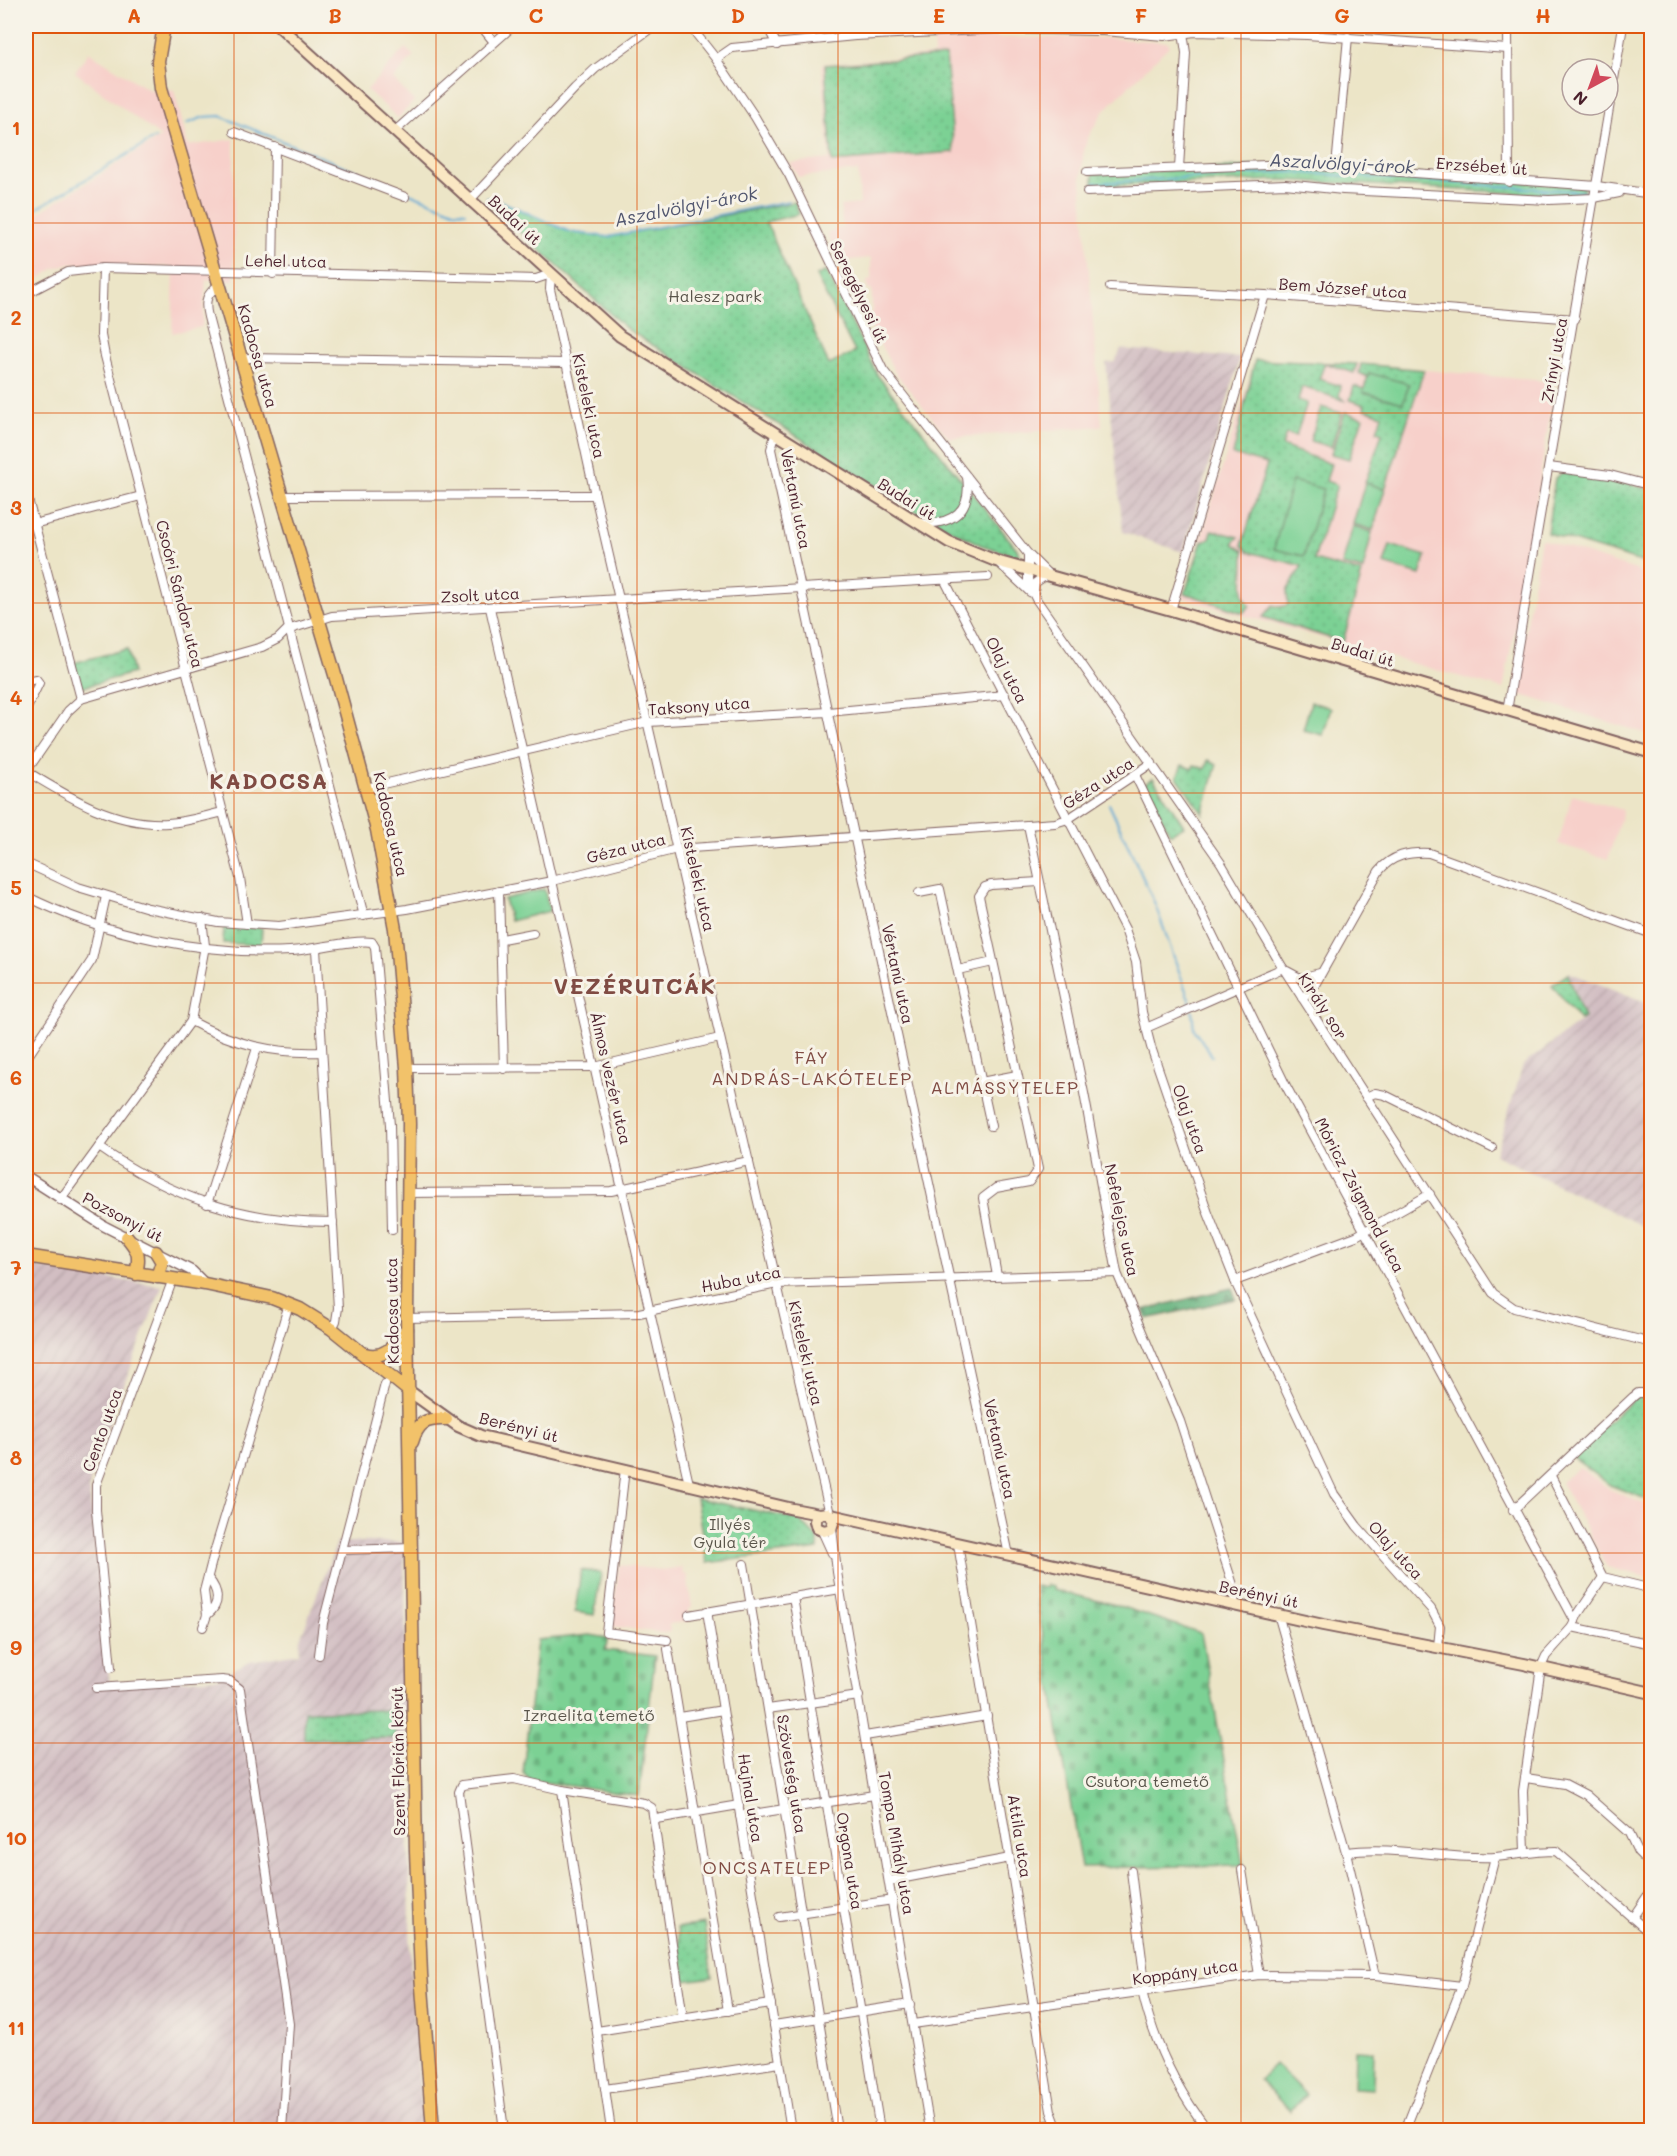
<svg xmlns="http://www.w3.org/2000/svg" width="1677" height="2156" viewBox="0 0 1677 2156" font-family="Mali,sans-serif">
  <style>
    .built { fill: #f7d0ca }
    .industrial { fill: url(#industrial-furrows) }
    .grass { fill: url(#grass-dots); stroke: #637860; stroke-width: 1.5 }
    .forest { fill: url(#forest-firs); stroke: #586954; stroke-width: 1.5 }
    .cemetery { fill: url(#cemetery-stones); stroke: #637860; stroke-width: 1.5 }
    .pitch { fill: #7cd194; stroke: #637860; stroke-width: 1.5 }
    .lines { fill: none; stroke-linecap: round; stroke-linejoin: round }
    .stream { stroke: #5ca8d5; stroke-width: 2 }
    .minor-casing { stroke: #836462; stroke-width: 10 }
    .tertiary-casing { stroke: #836462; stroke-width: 12 }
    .secondary-casing { stroke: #836462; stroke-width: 14 }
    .primary-casing { stroke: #836462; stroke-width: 15 }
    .minor { stroke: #fff; stroke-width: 8 }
    .tertiary { stroke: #fff; stroke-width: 9 }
    .secondary { stroke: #fae7c3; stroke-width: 10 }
    .primary { stroke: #f2c26a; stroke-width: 12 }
    .grid { fill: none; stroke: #e0560e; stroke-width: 1.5; stroke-opacity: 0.55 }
    .labels { text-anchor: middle; stroke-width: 6; stroke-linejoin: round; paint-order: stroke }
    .street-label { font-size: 16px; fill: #4a1f2b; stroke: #f7f3e8 }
    .park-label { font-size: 16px; fill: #59544a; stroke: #f7f3e8 }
    .water-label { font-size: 18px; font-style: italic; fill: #51566f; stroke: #f7f3e8 }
    .neighbourhood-label { font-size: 18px; letter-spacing: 1.5px; fill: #804b43; stroke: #f7f3e8 }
    .district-label { font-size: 22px; font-weight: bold; letter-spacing: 1.5px; fill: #804b43; stroke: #f7f3e8 }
    .neatline { fill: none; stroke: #e0560e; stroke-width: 2 }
    .grid-label { font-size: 20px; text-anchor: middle; font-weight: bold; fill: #e0560e }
  </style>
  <defs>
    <pattern id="industrial-furrows" width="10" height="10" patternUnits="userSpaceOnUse" patternTransform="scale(1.5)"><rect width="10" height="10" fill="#d2bec2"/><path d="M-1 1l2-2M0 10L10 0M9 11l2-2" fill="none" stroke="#b6a3a7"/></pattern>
    <pattern id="grass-dots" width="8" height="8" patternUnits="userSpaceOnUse" patternTransform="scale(1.5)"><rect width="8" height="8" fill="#7cd194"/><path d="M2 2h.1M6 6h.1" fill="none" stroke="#6db380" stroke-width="1.8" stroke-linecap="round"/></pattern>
    <pattern id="forest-firs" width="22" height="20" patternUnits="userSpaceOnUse" patternTransform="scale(1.5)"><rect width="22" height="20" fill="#65b37e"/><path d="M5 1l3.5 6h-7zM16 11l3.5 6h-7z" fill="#559167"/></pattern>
    <pattern id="cemetery-stones" width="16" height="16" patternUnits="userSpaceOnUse" patternTransform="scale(1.5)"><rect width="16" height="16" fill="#7cd194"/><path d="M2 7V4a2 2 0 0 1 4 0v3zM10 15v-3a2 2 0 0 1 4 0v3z" fill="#6db380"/></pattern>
  </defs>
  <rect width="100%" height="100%" fill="#f7f3e8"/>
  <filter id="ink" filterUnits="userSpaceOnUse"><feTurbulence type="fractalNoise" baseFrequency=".0167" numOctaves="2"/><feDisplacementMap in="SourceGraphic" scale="12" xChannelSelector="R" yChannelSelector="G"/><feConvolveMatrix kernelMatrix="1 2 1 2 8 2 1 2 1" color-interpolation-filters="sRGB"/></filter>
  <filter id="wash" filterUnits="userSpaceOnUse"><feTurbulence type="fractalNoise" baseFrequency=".008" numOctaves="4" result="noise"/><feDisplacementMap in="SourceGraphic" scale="24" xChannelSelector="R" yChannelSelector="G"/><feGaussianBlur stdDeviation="1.35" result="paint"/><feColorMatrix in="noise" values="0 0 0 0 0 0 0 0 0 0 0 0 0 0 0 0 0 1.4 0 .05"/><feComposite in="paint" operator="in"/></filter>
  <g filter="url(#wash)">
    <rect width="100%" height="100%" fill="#ece5c7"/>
    <g class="built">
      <path d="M933,38h172l63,4 1,4 -66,66 -16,27 -4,17 -2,24 21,246 -153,12 -53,-64 -24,-45v-39h-4l-1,-9 4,-1v-22l-31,3 -13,-28 16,-6 -3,-21 20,-2 -2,-33 -60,6 -8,-14 40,-4 -8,-95 112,-9z"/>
      <path d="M405,48l9,8 -21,23 21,22 -16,17 -31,-28z"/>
      <path d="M89,52l60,38h25l14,56 46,-7v141h-28l-4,47 -30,6 2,-66 -104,-3 -17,5 -15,11 -11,-60 134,-83 -86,-65z"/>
      <path d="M1255,360l106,4 194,18 -33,210 -19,97 -320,-91z"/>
      <path d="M1541,539l110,36v160l-136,-42z"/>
      <path d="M1572,795l51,15 -15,49 -50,-15z"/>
      <path d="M1579,1467l32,23 40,17v71l-44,-11 -46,-85z"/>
      <path d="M619,1565l43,5 20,-3 1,7h4l5,34 -4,1 1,12 -20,3 1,8 -7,1 -52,-7z"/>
    </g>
    <g class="industrial">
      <path d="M1121,349l119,9 -57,194 -60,-20 -17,-169 9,-1z"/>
      <path d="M1568,972l83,32v226l-156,-75 28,-90 62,-47z"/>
      <path d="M26,1266l136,20 -69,180 -4,22 21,197 108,-7 32,-17 49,-8 1,-14 37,-97h67l7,442 12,146h-397z"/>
    </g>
    <g class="grass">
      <path d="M946,56l8,96 -122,10 -7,-97z"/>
      <path d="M1282,165l302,21 -1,6 -12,4 -287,-16 -191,6v-12z"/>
      <path d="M496,199l74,33 38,5 187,-35 4,12 -33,8 63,143 26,-13 -39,-76 10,-5 52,105 139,173 3,8 -39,-12 -59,-30 -295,-186 -139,-126z"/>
      <path d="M1255,360l102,4 -3,9 -29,-10 -6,16 22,7 -2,10 7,5 -44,-14 -4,13 9,3 -11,33 -10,-2 -4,12 49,18 -5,17 11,4 -23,75 48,13 -19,69 -80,-25 10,-12 7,2 8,-2 -1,-14 15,-25 -53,-14 -7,-7 25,-81 -34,-9z"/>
      <path d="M1361,364l63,6 -39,119 -20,-6 17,-50 -5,-2 5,-16 -18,-6 1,-4 -15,-5 4,-14 10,3 4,-12 -9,-4z"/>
      <path d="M1321,407l21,6 -11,34 -21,-6z"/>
      <path d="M1345,412l18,6 -14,41 -18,-5z"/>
      <path d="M1563,472l47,6 41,12v75l-104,-32 8,-55z"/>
      <path d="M1212,530l27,7 -6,6 11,8 -1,44 7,11 -7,7 -58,-20 17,-52 8,-2z"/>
      <path d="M127,649l6,24 -53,15 -7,-25z"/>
      <path d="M1208,760l9,4 -14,50 -26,-37 5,-12 10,4 2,-4 11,4z"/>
      <path d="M1153,778l31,48 -14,8 -25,-51z"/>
      <path d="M224,926l38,2 -1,17 -38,-2z"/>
      <path d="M1568,974l16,44 -4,2 -28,-35z"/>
      <path d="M1651,1396v105l-41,-16 -39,-29 65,-59z"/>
      <path d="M696,1498l104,22 18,19v10l-111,14z"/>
      <path d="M395,1710v28l-91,1v-28z"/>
      <path d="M704,1924l8,53 -27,4 -8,-53z"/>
    </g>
    <path class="forest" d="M1232,1288l4,11 -89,20 -4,-9z"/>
    <g class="cemetery">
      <path d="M1046,1585l7,2v3l63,15 85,28 42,232 -162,3 -46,-282 10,2z"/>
      <path d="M590,1635l18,3 -3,12 50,6 -16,140 -109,-16 -7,-7 14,-133z"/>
    </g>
    <g class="pitch">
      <path d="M1369,373l40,11 -6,19 -40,-11z"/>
      <path d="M1292,481l31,8 -19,67 -30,-7z"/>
      <path d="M1365,483l20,6 -12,41 -20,-6z"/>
      <path d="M1353,526l19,6 -9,38 -21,-5z"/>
      <path d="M1390,545l36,11 -6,19 -36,-11z"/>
      <path d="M1311,702l20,6 -8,27 -20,-5z"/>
      <path d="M544,889l6,22 -40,10 -6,-22z"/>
      <path d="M581,1570l20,3 -7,42 -19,-3z"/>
      <path d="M1355,2050l19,1 -1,38 -19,-1z"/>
      <path d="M1275,2064l31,31 -16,16 -31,-31z"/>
    </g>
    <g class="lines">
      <g class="stream">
        <path d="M186,124l18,-7 16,-1 234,95 12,1"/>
        <path d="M1095,183l194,-11 298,20"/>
        <path d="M487,198l9,1 74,33 38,5 181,-36"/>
        <path d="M26,215l129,-77"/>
        <path d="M1109,804l46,100 36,101"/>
        <path d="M1192,1011l2,18 18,27"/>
      </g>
    </g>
  </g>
  <g filter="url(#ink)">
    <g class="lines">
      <g class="minor-casing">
        <g id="minor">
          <path d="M481,26l13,16"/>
          <path d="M690,26l26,33 39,58 34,58 94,195 145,184 20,20 -13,9 -1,10"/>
          <path d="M767,26l10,19"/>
          <path d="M853,26l2,10"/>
          <path d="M1508,26l1,156"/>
          <path d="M716,59l16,-11 10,-1 113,-11 146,-7 102,2 61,5 31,-4 112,3 201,14"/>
          <path d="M395,131l118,-105"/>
          <path d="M234,132l171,65"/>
          <path d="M1179,168l7,-115 -4,-27"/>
          <path d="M1340,168l-3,-12 11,-119"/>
          <path d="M1087,172l202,-8 308,22 55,8"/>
          <path d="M1087,192l198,-8 58,6 206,10 45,-2 25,-5"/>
          <path d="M470,200l105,-112 20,-19 59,-43"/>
          <path d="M103,268l-2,67 4,21 135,522 7,46"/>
          <path d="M273,274l2,-127"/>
          <path d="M220,284c-14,10 -16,17 -12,33l156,599"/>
          <path d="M1110,287l155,8 310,24"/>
          <path d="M26,294l42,-22 35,-4 433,11 15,-5 -1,15 45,206 235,1019"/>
          <path d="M241,358l325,5"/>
          <path d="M775,435l-4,14 238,1106"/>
          <path d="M1549,467l61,8 42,11"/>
          <path d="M26,492l55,207"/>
          <path d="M282,496l313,-1"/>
          <path d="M922,523c31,2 50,-13 45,-46"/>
          <path d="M26,526l115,-30"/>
          <path d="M1028,554v29l8,16 185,264 62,105 210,325 21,15 138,35"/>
          <path d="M999,563l31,29"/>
          <path d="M945,581l180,348 11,33 6,50 9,35 57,166 29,73 97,208 23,32 74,83 9,17 -2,21"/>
          <path d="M490,608l199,876"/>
          <path d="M1171,610l94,-315"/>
          <path d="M26,681l10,-2 3,4 -13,27"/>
          <path d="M1507,711l116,-685"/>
          <path d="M26,771c44,27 89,55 142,52 19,-1 37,-7 55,-11"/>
          <path d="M26,772l42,-61 13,-12 181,-52 16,-8 9,-9 45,-14 656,-39"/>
          <path d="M1135,775l151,311 289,535"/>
          <path d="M366,788l282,-66 180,-10 177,-17"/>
          <path d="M1028,825l56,268 33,180 63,148 55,170 -1,14"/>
          <path d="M26,863l52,24 70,21 70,14 61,4 128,-17 145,-28 125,-32 378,-26 13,-4 84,-56"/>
          <path d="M499,891l5,178"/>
          <path d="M919,893l21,-4 51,237"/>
          <path d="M26,896c77,39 177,59 264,55 23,-1 62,-12 82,-9l3,5 15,178 2,105"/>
          <path d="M502,939l31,-6"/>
          <path d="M316,949l22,359 -2,13 -4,8"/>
          <path d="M958,970l35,-8"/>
          <path d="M1287,971l13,7 20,-5"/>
          <path d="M1302,998l10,-8 67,-119c13,-16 30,-19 50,-18l223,81"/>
          <path d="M191,1021c42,23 82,33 131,31"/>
          <path d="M1146,1028l137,-60"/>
          <path d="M26,1059l66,-99 14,-64"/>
          <path d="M407,1068l187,-1 126,-29"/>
          <path d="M981,1082l36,-7"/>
          <path d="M1366,1097l9,-4 10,2 107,53"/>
          <path d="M99,1147c72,51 145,75 234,75"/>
          <path d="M407,1193l204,-2 138,-30"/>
          <path d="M60,1200l131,-179 14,-75 -3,-28"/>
          <path d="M207,1204l50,-156"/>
          <path d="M997,1276l-14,-78 13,-10 33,-6 9,-13 -59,-273 6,-9 6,-2 48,-3"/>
          <path d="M1235,1281l121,-45 74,-42"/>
          <path d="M407,1318l232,-5 138,-29 340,-11"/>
          <path d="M625,1469l-19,163 61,8"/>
          <path d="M1551,1476l52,101 49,12"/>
          <path d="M1513,1510l120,-113 5,-4h14"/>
          <path d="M832,1528l5,44 93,558"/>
          <path d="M822,1531l10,22"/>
          <path d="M958,1544l93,567 7,19"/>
          <path d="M343,1550l70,-2"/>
          <path d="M744,1564l93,566"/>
          <path d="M793,1597l87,533"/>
          <path d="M707,1611l84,519"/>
          <path d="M1278,1614l68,238 29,124"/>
          <path d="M207,1615c14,-11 12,-24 1,-37"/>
          <path d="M689,1615l151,-26"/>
          <path d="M203,1627l4,-12 -3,-24 10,-38 75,-249"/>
          <path d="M1572,1627l80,17"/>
          <path d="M668,1649l60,362"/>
          <path d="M319,1655l4,-32 62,-239"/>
          <path d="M111,1668l-15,-158v-25l77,-206"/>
          <path d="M96,1688l126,-8 8,1 10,8 49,335 -7,106"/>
          <path d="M768,1709l91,-13"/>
          <path d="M680,1717l43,-7"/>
          <path d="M865,1736l122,-20"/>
          <path d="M1526,1778l39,6 21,11 43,38 9,19 14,14"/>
          <path d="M562,1790l49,340"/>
          <path d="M740,1816l134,-21"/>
          <path d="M656,1819l83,-14"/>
          <path d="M1346,1852c50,-7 100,8 150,5 20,-2 39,-6 60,-6l96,84"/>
          <path d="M1525,1852l-2,-61 18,-124 5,-11 26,-29 6,-13 25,-37"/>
          <path d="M1242,1870l17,105"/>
          <path d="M1131,1871l15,120"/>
          <path d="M889,1881l121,-23"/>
          <path d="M779,1917l114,-17"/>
          <path d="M1633,1917l19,-28"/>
          <path d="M1142,1991c12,52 34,98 66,139"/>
          <path d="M913,2024l346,-49 116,1 87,10"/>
          <path d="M774,2025l136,-21"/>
          <path d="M597,2031l174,-27"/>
          <path d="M605,2089l175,-26"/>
          <path d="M504,2130l-45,-338 3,-7 52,-6 48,11 82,13 8,5 31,210"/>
          <path d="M1014,2130l41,-6"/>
          <path d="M1405,2130l57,-144 33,-129"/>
        </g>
      </g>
      <g class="tertiary-casing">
        <path id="tertiary" d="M26,1176l78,50 88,45 13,13"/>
      </g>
      <g class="secondary-casing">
        <g id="secondary">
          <path d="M279,26l341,310 329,206 47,19 175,49 481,143"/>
          <path d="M409,1391l49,35 23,10 312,73 26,5 8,-1 7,7 -3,9 -7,2 -7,-3 -2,-7 4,-7"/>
          <path d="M831,1515l492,110 201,39 128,29"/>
        </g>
      </g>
      <g class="primary-casing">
        <g id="primary">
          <path d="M164,26l-6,35 3,27 174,587 42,155 18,99 12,139 2,56 -2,194 9,534 5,122 12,156"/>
          <path d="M127,1237c12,14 13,19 9,37"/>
          <path d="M156,1252l6,10 -5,15"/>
          <path d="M26,1256l179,28 67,14 28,11 32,20 77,62"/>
          <path d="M365,1354c21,6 31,-11 42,-25"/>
          <path d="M412,1442c6,-20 14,-24 34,-23"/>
        </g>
      </g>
      <use href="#minor" class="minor"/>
      <use href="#tertiary" class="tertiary"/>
      <use href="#secondary" class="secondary"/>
      <use href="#primary" class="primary"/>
    </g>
  </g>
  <path class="grid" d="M234,26v2104M436,26v2104M637,26v2104M838,26v2104M1040,26v2104M1241,26v2104M1443,26v2104M26,223h1626M26,413h1626M26,603h1626M26,793h1626M26,983h1626M26,1173h1626M26,1363h1626M26,1553h1626M26,1743h1626M26,1933h1626"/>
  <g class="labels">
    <g class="street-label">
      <text transform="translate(1482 166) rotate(4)" y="6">Erzsébet út</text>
      <text transform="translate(515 220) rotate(43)" y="6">Budai út</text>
      <text transform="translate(286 261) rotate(1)" y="6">Lehel utca</text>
      <text transform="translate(1343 288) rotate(4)" y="6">Bem József utca</text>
      <text transform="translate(859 292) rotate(64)" y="6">Seregélyesi út</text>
      <text transform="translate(258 356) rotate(74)" y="6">Kadocsa utca</text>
      <text transform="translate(1554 360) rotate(-80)" y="6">Zrínyi utca</text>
      <text transform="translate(589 406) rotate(78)" y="6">Kisteleki utca</text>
      <text transform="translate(796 499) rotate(79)" y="6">Vértanú utca</text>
      <text transform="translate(907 499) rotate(32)" y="6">Budai út</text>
      <text transform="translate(180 594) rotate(76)" y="6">Csoóri Sándor utca</text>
      <text transform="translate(480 595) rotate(-3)" y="6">Zsolt utca</text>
      <text transform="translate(1363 652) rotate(17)" y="6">Budai út</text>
      <text transform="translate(1007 670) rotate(63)" y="6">Olaj utca</text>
      <text transform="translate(699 706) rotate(-4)" y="6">Taksony utca</text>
      <text transform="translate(1098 783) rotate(-33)" y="6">Géza utca</text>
      <text transform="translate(391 824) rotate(77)" y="6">Kadocsa utca</text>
      <text transform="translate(626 848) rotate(-14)" y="6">Géza utca</text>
      <text transform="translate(698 879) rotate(77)" y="6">Kisteleki utca</text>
      <text transform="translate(898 974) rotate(78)" y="6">Vértanú utca</text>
      <text transform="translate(1323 1006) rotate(57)" y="6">Király sor</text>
      <text transform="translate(611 1078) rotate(77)" y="6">Álmos vezér utca</text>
      <text transform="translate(1190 1119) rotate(70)" y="6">Olaj utca</text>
      <text transform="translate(1360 1195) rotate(62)" y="6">Móricz Zsigmond utca</text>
      <text transform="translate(123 1217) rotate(28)" y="6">Pozsonyi út</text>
      <text transform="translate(1122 1220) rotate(78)" y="6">Nefelejcs utca</text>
      <text transform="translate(741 1279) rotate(-11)" y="6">Huba utca</text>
      <text transform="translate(392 1311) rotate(-91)" y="6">Kadocsa utca</text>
      <text transform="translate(806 1353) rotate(77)" y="6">Kisteleki utca</text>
      <text transform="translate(519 1427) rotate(14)" y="6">Berényi út</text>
      <text transform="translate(102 1430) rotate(-70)" y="6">Cento utca</text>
      <text transform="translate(1000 1449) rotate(78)" y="6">Vértanú utca</text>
      <text transform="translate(1396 1550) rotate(48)" y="6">Olaj utca</text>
      <text transform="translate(1259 1594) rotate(12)" y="6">Berényi út</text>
      <text transform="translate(398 1761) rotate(-91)" y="6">Szent Flórián körút</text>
      <text transform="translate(792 1774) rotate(81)" y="6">Szövetség utca</text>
      <text transform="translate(751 1798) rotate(81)" y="6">Hajnal utca</text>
      <text transform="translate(1020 1836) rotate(81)" y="6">Attila utca</text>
      <text transform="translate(897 1843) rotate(80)" y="6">Tompa Mihály utca</text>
      <text transform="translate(850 1861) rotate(81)" y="6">Orgona utca</text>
      <text transform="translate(1185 1972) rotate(-8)" y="6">Koppány utca</text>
    </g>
    <g class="park-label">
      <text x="715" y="302">Halesz park</text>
      <text x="730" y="1530">Illyés<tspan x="730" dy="18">Gyula tér</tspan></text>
      <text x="589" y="1721">Izraelita temető</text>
      <text x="1147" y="1787">Csutora temető</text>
    </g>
    <g class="water-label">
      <text transform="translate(1342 164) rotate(3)" y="6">Aszalvölgyi-árok</text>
      <text transform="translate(686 207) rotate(-11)" y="6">Aszalvölgyi-árok</text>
    </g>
    <g class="neighbourhood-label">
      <text x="812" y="1064">FÁY<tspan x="812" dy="21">ANDRÁS-LAKÓTELEP</tspan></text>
      <text x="1005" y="1094">ALMÁSSYTELEP</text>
      <text x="767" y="1874">ONCSATELEP</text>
    </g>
    <g class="district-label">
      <text x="269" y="789">KADOCSA</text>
      <text x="635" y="994">VEZÉRUTCÁK</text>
    </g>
  </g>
  <rect width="1677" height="2156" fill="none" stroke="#f7f3e8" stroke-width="66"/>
  <g transform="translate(1590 87) rotate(221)"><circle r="28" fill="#f7f3e8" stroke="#b29e9c" stroke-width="1.5"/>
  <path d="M0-4.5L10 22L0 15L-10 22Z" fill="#d1495b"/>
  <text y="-9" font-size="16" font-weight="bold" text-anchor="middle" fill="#4a1f2b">N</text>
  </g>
  <rect x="33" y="33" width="1611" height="2090" class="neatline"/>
  <g class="grid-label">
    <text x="134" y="23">A</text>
    <text x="335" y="23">B</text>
    <text x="536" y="23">C</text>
    <text x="738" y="23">D</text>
    <text x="939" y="23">E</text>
    <text x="1141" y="23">F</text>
    <text x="1342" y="23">G</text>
    <text x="1543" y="23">H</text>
    <text x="16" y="135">1</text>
    <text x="16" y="325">2</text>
    <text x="16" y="515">3</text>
    <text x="16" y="705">4</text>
    <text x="16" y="895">5</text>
    <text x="16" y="1085">6</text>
    <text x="16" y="1275">7</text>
    <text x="16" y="1465">8</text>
    <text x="16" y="1655">9</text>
    <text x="16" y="1845">10</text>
    <text x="16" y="2035">11</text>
  </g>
</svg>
